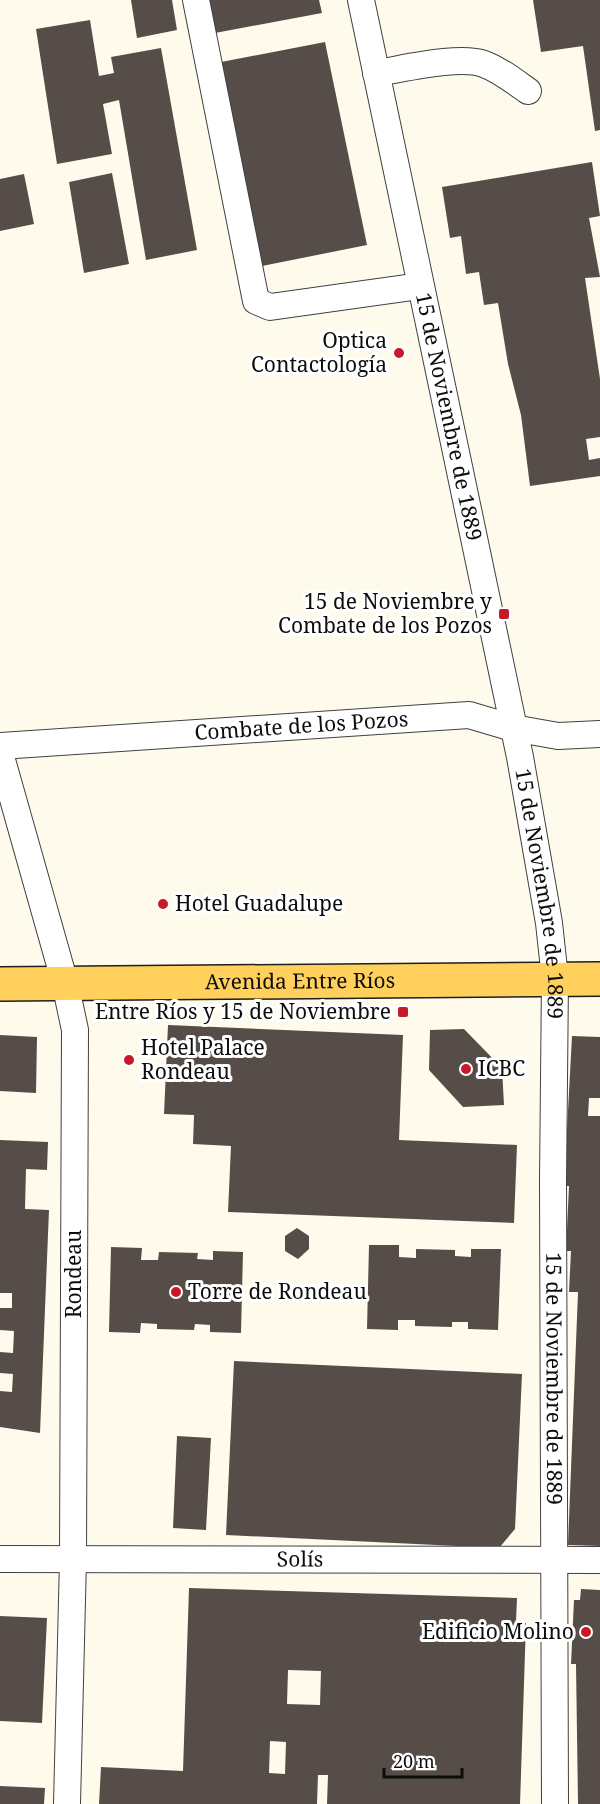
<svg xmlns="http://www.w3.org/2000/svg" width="600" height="1804" viewBox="0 0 600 1804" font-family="'Noto Serif',serif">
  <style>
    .building { fill: #564d48; fill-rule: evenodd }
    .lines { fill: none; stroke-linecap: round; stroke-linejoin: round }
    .minor-casing { stroke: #404040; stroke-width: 28 }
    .major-casing { stroke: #1e1e1e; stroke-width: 36 }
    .minor { stroke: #fff; stroke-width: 26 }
    .major { stroke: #ffd15c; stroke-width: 33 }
    .poi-dot { fill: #c81928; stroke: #fff; stroke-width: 2 }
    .labels { text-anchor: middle; stroke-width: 6; stroke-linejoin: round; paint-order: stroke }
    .poi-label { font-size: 21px; fill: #0d0d0d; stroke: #fff; text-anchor: end }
    .street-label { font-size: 21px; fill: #0d0d0d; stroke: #fff }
  </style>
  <rect width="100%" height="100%" fill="#fffbec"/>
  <g class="building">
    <path d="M131,0h41l5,30 -40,8z"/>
    <path d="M209,0h110l3,13 -107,20z"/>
    <path d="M533,0h67v130l-5,1 -12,-85 -42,6z"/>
    <path d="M90,20l9,56 15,-3 -3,-16 50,-9 36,202 -51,10 -27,-160 -16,4 9,50 -55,10 -21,-135z"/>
    <path d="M325,42l42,203 -110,22 -36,-205z"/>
    <path d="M592,162l8,54 -11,2 11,59 -15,1 15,101v58l-14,2 3,21 11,-2v18l-70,10 -9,-71 -13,-51 -10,-61 -14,2 -5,-33 -13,2 -5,-38 -11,2 -8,-51z"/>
    <path d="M112,173l17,91 -45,9 -15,-91z"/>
    <path d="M24,174l10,50 -34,7v-52z"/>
    <path d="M168,1025l235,10 -4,105 118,5 -3,78 -286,-11 3,-66 -38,-2 1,-29 -30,-1z"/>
    <path d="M464,1029l38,39 2,37 -41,2 -34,-37 1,-40z"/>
    <path d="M0,1035l37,2 -1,56 -36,-2z"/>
    <path d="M572,1036l28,1v61h-11l-1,18h12v430l-32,-1 10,-253h-9l2,-41h-5l3,-65h-5z"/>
    <path d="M0,1140l48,2 -1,28 -21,-1 -1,40 24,1 -9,223 -40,-6v-36l12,1 1,-18 -13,-1v-21l13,1 1,-22 -14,-1v-22h12v-15h-12z"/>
    <path d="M297,1228l12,8v13l-11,10 -13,-8v-15z"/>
    <path d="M369,1245h30v12l17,1v-9l39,1v6l16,1v-8h30l-3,81 -30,-1v-7h-16v5l-37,-1v-6h-17v10l-31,-1z"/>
    <path d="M111,1247l31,1 -1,12h17l1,-8 39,1 -1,6 16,1v-9l30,1 -2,81 -31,-1v-7l-15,-1 -1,6 -37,-1v-5l-16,-1 -1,10 -31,-1z"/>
    <path d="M234,1361l288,13 -7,155 -16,19 -273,-13z"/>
    <path d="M177,1436l34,2 -5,92 -33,-2z"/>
    <path d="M189,1588l328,10 -1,24 10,1 -6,181h-193l1,-29h-10l-1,29h-218l2,-37 82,4zM288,1670l33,1 -1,34 -33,-1zM270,1741l16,1 -1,32 -16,-1z"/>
    <path d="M581,1589l19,1v214h-22l-2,-140h-5l3,-64h6z"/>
    <path d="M0,1616l47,2 -5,105 -42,-2z"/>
    <path d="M0,1786l45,2 -1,16h-44z"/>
  </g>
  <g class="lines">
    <g class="minor-casing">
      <g id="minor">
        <path d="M196,0l60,301 14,6 150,-21"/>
        <path id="s1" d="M361,0l159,757 29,166 6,55 -2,203 2,623"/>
        <path d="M376,73c27,-4 83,-18 108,-9 16,6 30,17 44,27"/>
        <path id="s2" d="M0,746l469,-31 44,13 45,8 42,-2"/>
        <path d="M0,753l65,230 10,47 -2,529 -6,245"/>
        <path id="s3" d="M0,1559l600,1"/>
      </g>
    </g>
    <g class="major-casing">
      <g id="major">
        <path id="s4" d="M0,984l600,-5"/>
      </g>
    </g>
    <use href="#minor" class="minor"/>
    <use href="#major" class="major"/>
  </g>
  <g class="poi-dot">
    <circle cx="399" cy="353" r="6"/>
    <rect x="498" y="608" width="12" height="12" rx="3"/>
    <circle cx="163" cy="904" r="6"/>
    <rect x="397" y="1006" width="12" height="12" rx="3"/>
    <circle cx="129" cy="1060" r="6"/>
    <circle cx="466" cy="1069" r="6"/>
    <circle cx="176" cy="1292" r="6"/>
    <circle cx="586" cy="1632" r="6"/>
  </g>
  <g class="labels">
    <g class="poi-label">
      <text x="387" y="348">Optica<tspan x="387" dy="24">Contactología</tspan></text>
      <text x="492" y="609">15 de Noviembre y<tspan x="492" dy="24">Combate de los Pozos</tspan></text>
      <text x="175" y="911" text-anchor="start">Hotel Guadalupe</text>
      <text x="391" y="1019">Entre Ríos y 15 de Noviembre</text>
      <text x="141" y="1055" text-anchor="start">Hotel Palace<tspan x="141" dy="24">Rondeau</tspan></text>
      <text x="478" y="1076" text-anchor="start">ICBC</text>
      <text x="188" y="1299" text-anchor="start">Torre de Rondeau</text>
      <text x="574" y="1639">Edificio Molino</text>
    </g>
    <g class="street-label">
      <text dy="7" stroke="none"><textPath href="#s1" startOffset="426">15 de Noviembre de 1889</textPath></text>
      <text dy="7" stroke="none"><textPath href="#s2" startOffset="302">Combate de los Pozos</textPath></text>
      <text dy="7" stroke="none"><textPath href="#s1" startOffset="912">15 de Noviembre de 1889</textPath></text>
      <text dy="7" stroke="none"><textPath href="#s4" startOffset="300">Avenida Entre Ríos</textPath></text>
      <text transform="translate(74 1274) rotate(-90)" y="7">Rondeau</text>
      <text dy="7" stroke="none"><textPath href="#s1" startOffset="1398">15 de Noviembre de 1889</textPath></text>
      <text dy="7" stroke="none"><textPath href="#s3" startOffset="300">Solís</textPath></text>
    </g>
  </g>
  <path d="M384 1768v9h78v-9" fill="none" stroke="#0d0d0d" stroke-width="3"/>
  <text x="393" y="1768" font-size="18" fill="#0d0d0d" stroke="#ffffff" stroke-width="4.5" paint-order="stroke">20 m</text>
</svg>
